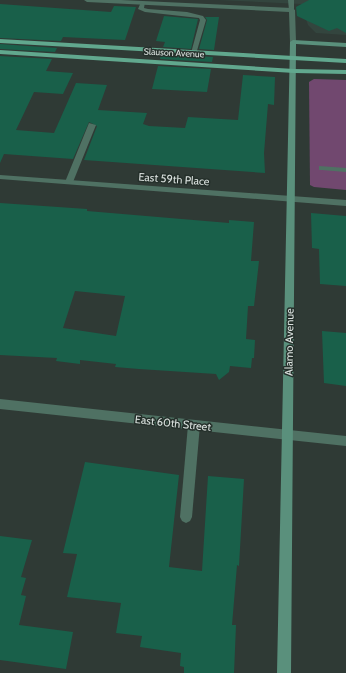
<svg xmlns="http://www.w3.org/2000/svg" width="346" height="673" viewBox="0 0 346 673" font-family="Cabin,sans-serif">
  <style>
    .built { fill: #33453e }
    .green { fill: #71486f }
    .building { fill: #19604a; fill-rule: evenodd }
    .lines { fill: none; stroke-linecap: round; stroke-linejoin: round }
    .lane { fill: #4f7163; fill-rule: evenodd }
    .street { fill: #4f7163; fill-rule: evenodd }
    .secondary { fill: #5a907c; fill-rule: evenodd }
    .primary { fill: #61a88e; fill-rule: evenodd }
    .labels { text-anchor: middle; stroke-width: 3; stroke-linejoin: round; paint-order: stroke }
    .far-street-label { font-size: 9px; fill: #dae1de; stroke: #25302b }
    .street-label { font-size: 11px; fill: #dae1de; stroke: #25302b }
  </style>
  <rect width="100%" height="100%" fill="#2f3a35"/>
  <path class="built" d="M218,0h128v35l-30,-2 -8,-8 -7,-21z"/>
  <path class="green" d="M314,79l32,1v110l-32,-3 -4,-2 -1,-103z"/>
  <g class="building">
    <path d="M309,0h37v33l-9,-5 -8,3 -32,-15 -1,-9z"/>
    <path d="M0,4l111,8 3,-6 22,1 -11,33 -62,-3 -2,4 -61,-3z"/>
    <path d="M164,16l34,3 -7,30 -28,-2 2,-5 -9,-1z"/>
    <path d="M205,17h14l-5,33 -15,-1 8,-29z"/>
    <path d="M0,44l57,4 -2,4 -55,-3z"/>
    <path d="M161,54l52,3 -1,5 -52,-3z"/>
    <path d="M0,56l52,3 -6,12 27,2 -10,21 -29,-2 -18,38 38,3 22,-50 31,2 -9,25 49,3 -4,11 6,2 36,2 3,-11 50,3 5,-45 32,2 -1,28 -6,-1 -4,49 1,20 -181,-13 13,-34 -8,-4 -16,37 -69,-5 -4,9z"/>
    <path d="M158,66l53,3 -4,23 -55,-3z"/>
    <path d="M0,203l87,6v2l142,12v-3l25,2 -3,39h8l-5,45h-6l-2,33 9,1 -1,18h-2l-1,10 -21,-2 -1,6 -10,8 -3,-6 -77,-5 -24,-2 1,-3 -36,-4v4l-24,-3 1,-3 -57,-3zM75,291l50,5 -9,40 -53,-8z"/>
    <path d="M311,213l35,3v70l-26,-2 -1,-35 -7,-1z"/>
    <path d="M322,331l24,2v53l-22,-3z"/>
    <path d="M85,462l94,13 -10,92 33,4 6,-95 36,3 -5,87 -2,-1 -5,60h4l-2,48h-50v-6l-4,-1 1,-13 -41,-6 2,-11 -26,-3 5,-30 -54,-6 10,-43 -14,-1z"/>
    <path d="M0,536l32,4 -11,37 5,1 -5,17 5,1 -7,29 54,7 -7,37 -66,-9z"/>
  </g>
  <g class="lines">
    <g class="lane">
      <path d="M288,0h6v11l-5,-1z"/>
      <path d="M141,2h4l-1,6 4,1 39,3 16,4 3,4 -10,34 -5,-1 9,-33 -1,-2 -54,-6 -7,-3z"/>
      <path d="M89,123l7,2 -23,57 -4,2h-3l-1,-2z"/>
      <path d="M319,166l27,2v4l-24,-2h-3z"/>
      <path d="M194,420l4,2 2,3 -8,92 -2,4 -4,2 -4,-2 -2,-4 8,-92 2,-3z"/>
    </g>
    <g class="street">
      <path d="M84,0h37l171,8 3,2 1,32 -3,2 -3,-2 -1,-30 -202,-10z"/>
      <path d="M0,175l346,25v6l-346,-27z"/>
      <path d="M0,399l346,37v10l-346,-37z"/>
    </g>
    <path class="secondary" d="M293,40l53,3v4l-50,-3 -5,629h-14l13,-631z"/>
    <g class="primary">
      <path d="M0,39l346,20v4l-346,-20z"/>
      <path d="M0,50l294,19 52,1v4l-52,-1 -294,-19z"/>
    </g>
  </g>
  <g class="labels">
    <g class="far-street-label">
      <text transform="translate(174 53) rotate(3)" y="3">Slauson Avenue</text>
    </g>
    <g class="street-label">
      <text transform="translate(174 179) rotate(4)" y="4">East 59th Place</text>
      <text transform="translate(289 342) rotate(-89)" y="4">Alamo Avenue</text>
      <text transform="translate(173 423) rotate(6)" y="4">East 60th Street</text>
    </g>
  </g>
</svg>
